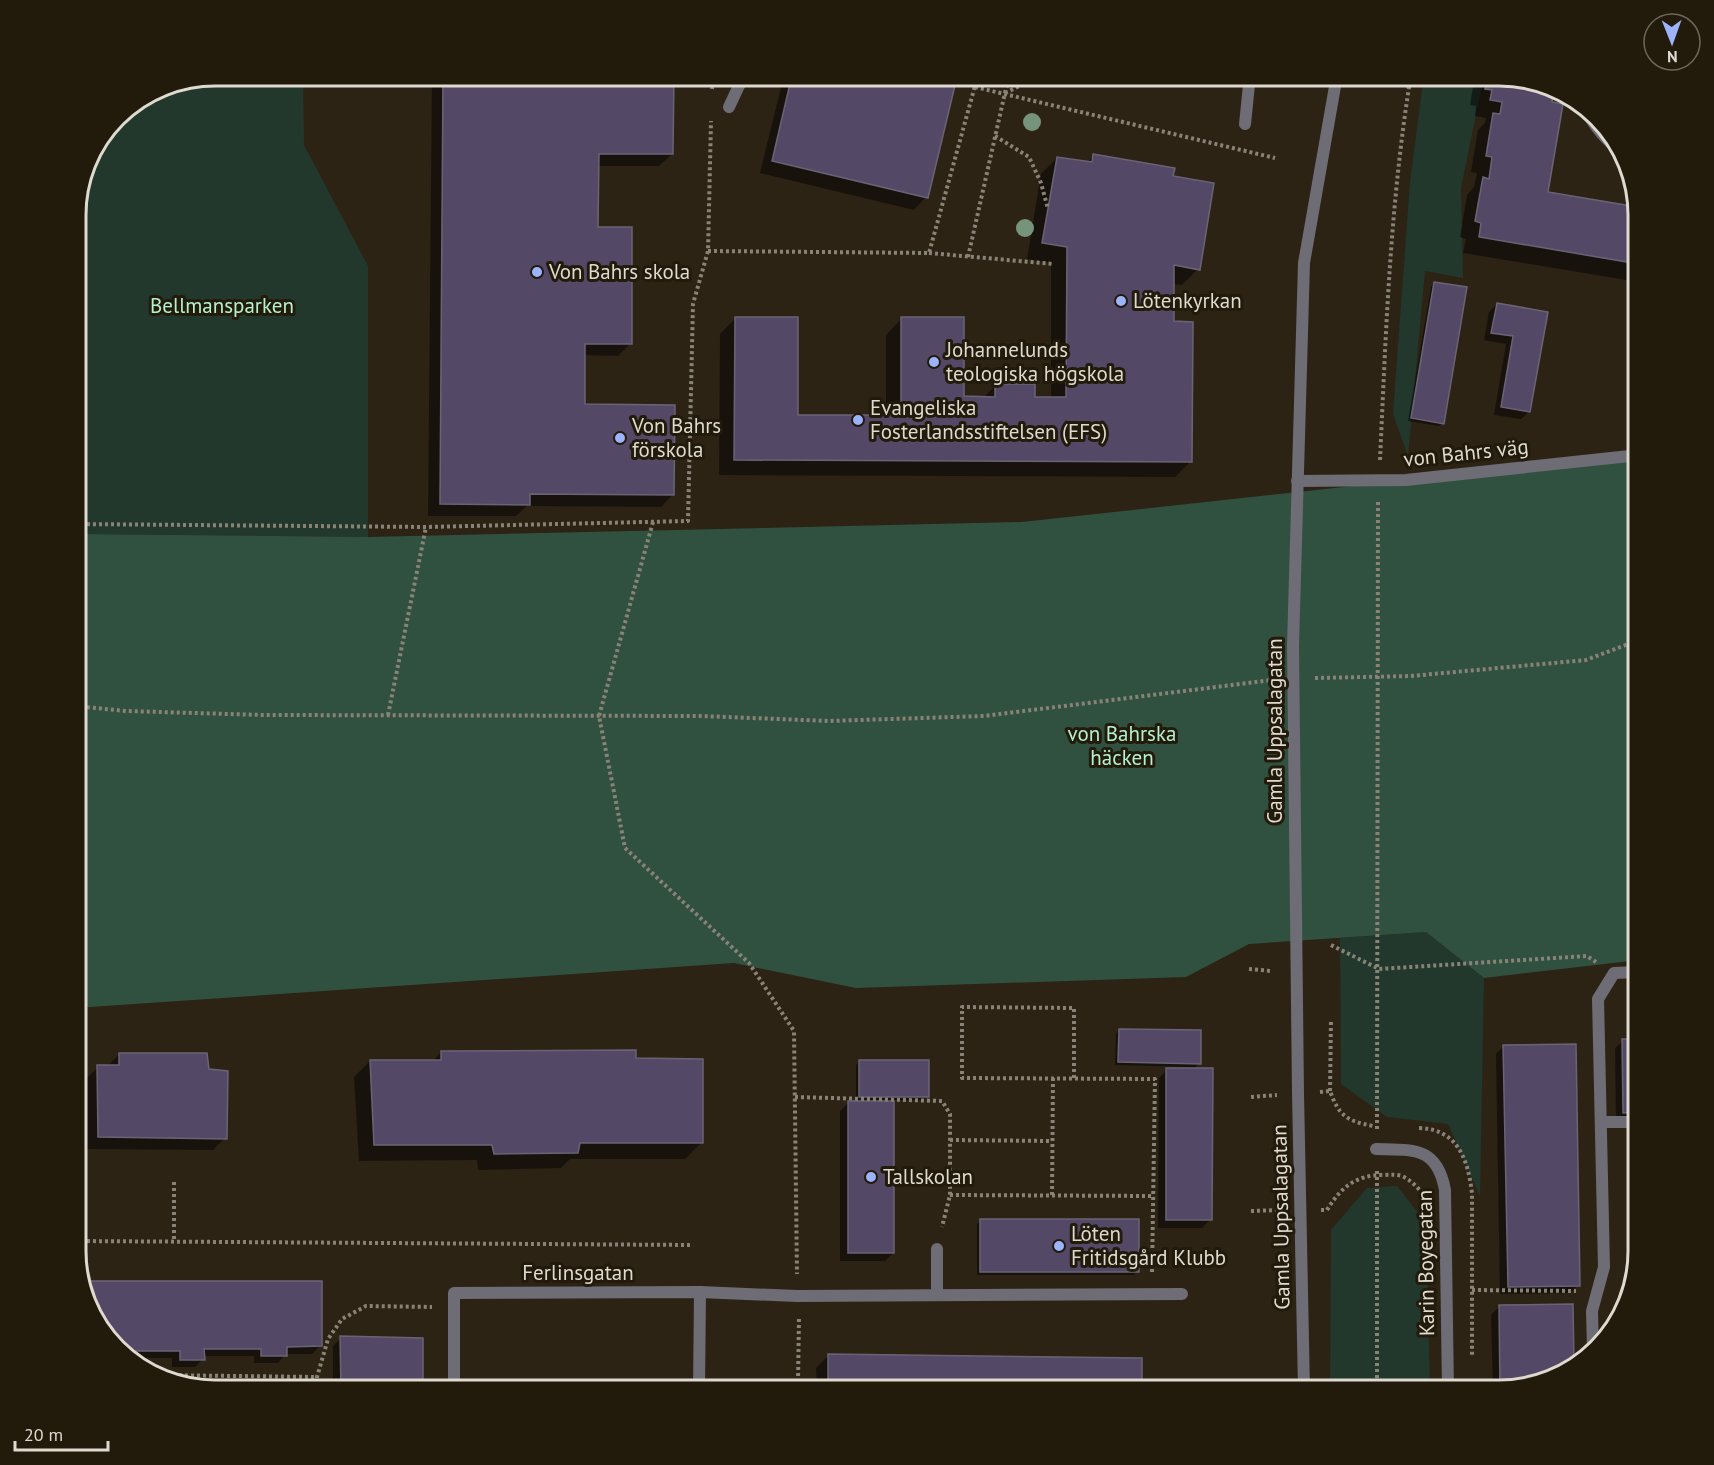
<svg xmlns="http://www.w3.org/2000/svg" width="1714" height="1465" viewBox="0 0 1714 1465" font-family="'PT Sans',sans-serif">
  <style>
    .green { fill: #22382c }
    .forest { fill: #305140 }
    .shadow { fill: #0007 }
    .building { fill: #534966; stroke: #696475; stroke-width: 1.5 }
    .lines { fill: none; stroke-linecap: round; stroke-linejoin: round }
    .path { stroke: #898276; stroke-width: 4; stroke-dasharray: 3 3; stroke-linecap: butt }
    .service { stroke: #6e6c75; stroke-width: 12 }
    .minor { stroke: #6e6c75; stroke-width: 12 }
    .tertiary { stroke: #6e6c75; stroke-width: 12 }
    .tree { fill: #76947b }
    .poi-dot { fill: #9cb4fd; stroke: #221a0b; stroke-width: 2 }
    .labels { text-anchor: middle; stroke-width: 6; stroke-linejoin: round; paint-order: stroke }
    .poi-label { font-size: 21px; fill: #dfdad0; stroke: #221a0b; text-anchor: start }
    .park-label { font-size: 21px; fill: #b3f1cf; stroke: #221a0b }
    .street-label { font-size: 21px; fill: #dfdad0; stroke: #221a0b }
    .rim { fill: none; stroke: #dfdad0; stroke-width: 3 }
  </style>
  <rect width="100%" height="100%" fill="#2c2315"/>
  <g class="green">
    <path d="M215,75h88l1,70 64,121v271l-293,-3v-329l14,-52 33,-43 40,-24z"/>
    <path d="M1424,75h60l-23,113 2,90 -38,-7 -17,185 -15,-42 17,-232z"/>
    <path d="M1426,932l58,46 -4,218 -32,-72 -61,-7 -46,-33 -1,-146z"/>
    <path d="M1397,1186l29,37 4,167h-100l1,-160 36,-42z"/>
  </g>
  <path class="forest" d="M1639,455v505l-155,18 -58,-46 -177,12 -63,33 -330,11 -122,-25 -659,45v-474l293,3 654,-15z"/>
  <g class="shadow">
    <path d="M432,75h240v79l-13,12h-62v62l33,116 -12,12 -34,-1 -1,50 90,89 -12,13 -134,-1 -11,10h-88z"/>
    <path d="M784,75h158l-16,122 -12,13 -154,-37z"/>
    <path d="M1475,75h24l54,11 -3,18 -3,89 91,15 1,60 -13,12 -163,-27 3,-14 -6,-2 7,-42 7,-8 3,-14 -6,-1 7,-42 7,-7 1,-5 -11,-2 1,-10 -6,-1z"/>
    <path d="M1093,156l79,22 26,91 -16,16 -9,-1v39l18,138 -16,16 -456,-2 1,-141 16,-16 60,99h90v-82l16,-17 60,80h21l13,-13 37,13h18v-135l-24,-4 14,-85 16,-16 30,5z"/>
    <path d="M1434,283l8,140 -3,3 -31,-5 23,-134z"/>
    <path d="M1497,304l49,9 -17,99 -8,7 -27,-4 12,-71 -22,-4 5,-28z"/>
    <path d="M1119,1030l80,33 -6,7 17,150 -8,8h-44l1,-150 8,-8h21v-3l-73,-2 1,-31z"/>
    <path d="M1639,1040v80h-23l-1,-72 8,-7z"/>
    <path d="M1504,1046l74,239 -8,8 -70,1 -4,-240z"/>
    <path d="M441,1052l260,91 -16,16h-115l-9,9 -83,2 -1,-10 -118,1 -5,-84 16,-16 62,1z"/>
    <path d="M120,1054l105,84 -12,12 -126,-1 -1,-70 12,-12 9,-1z"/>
    <path d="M859,1062l68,34 -3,4h-31v153l-8,8h-45v-150l8,-8h8v-38z"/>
    <path d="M980,1221l157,50 -3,4h-157v-51z"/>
    <path d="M1629,1291l-1,12 -6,11v-15z"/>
    <path d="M1571,1305l1,60 -19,14 -60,11 -2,-75 8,-8z"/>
    <path d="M89,1312l231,34 -8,8h-26l-8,9h-24v-7h-51v3l-8,8h-23v-9h-44l-6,-3z"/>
    <path d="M341,1338l81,52h-89v-44z"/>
    <path d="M828,1356l312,34h-323l-1,-22z"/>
  </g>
  <g class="building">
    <path d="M443,75h231l-1,79h-74l-1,73h34v117h-47v60l90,1 -1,90 -144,-1v11l-90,-1z"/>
    <path d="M792,75h157l8,2 -29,121 -156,-37z"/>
    <path d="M1488,75h11l55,12 -2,15 11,2 -15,88 89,15 2,57 -160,-27 2,-14 -6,-2 8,-44 6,2 3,-22 -6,-1 7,-43 7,1 2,-12 -12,-2 2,-10 -7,-1z"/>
    <path d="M1093,154l82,14 -2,8 41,7 -14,87 -26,-5v56l19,1 -1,140 -458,-2 1,-143h63v98h103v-98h63v79l31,1v-13h40v13h31l1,-150 -25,-4 15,-86 35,5z"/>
    <path d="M1434,282l33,5 -23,137 -33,-6z"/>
    <path d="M1497,303l51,9 -18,100 -29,-5 12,-71 -22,-3z"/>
    <path d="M1119,1029l82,1v34l-83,-2z"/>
    <path d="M1622,1039h17v73l-16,1z"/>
    <path d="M1576,1044l4,242 -72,1 -5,-242z"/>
    <path d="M636,1050v8l67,1v84h-123l-2,10 -84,1 -2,-9h-118l-4,-85h71v-9z"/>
    <path d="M119,1053h88l2,16 19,2 -1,68 -129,-2 -1,-72h22z"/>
    <rect x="859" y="1060" width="70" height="37"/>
    <path d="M1166,1068h47l-1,152h-46z"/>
    <rect x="848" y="1101" width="46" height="152"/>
    <rect x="980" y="1219" width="159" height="53"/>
    <path d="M81,1281h241v65l-35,1v9h-26v-7h-57l1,11h-25v-9h-61l-30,-39z"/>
    <path d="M1573,1304l1,60 -21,15 -53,11 -1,-85z"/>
    <path d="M340,1336l83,2v52h-82z"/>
    <path d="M828,1354l314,4v32h-314z"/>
    <rect x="591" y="1384" width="16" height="6"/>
  </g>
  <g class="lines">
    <g class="path">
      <path d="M1402,75l6,12"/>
      <path d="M975,87l300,71"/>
      <path d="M712,89l1,-14"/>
      <path d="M1005,93l31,-15"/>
      <path d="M995,136l34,21 12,26 7,26"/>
      <path d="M708,251l221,2 49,-178"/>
      <path d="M929,253l124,11"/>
      <path d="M968,257l41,-182"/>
      <path d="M1380,460c6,-128 10,-258 31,-385"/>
      <path d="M653,522l-54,194 26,132 124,115 45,68 3,243"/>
      <path d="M75,524l351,3 262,-6 5,-217 15,-53 3,-130"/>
      <path d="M1315,678l96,-2 175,-16 53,-20"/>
      <path d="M75,706l51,5 137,4 438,1 128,5 155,-5 288,-36"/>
      <path d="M388,715l38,-188"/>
      <path d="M1331,945l48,24 208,-13 9,6"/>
      <path d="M1249,969l22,2"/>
      <path d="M1074,1078v-70l-112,-1v71l193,1 -3,194"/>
      <path d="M1330,1091l1,-71"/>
      <path d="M1320,1092l10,-1c9,25 17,30 43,35"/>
      <path d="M795,1097l147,4 8,13v81l-8,32"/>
      <path d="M1251,1097l26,-2"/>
      <path d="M1419,1128c39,1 49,32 53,65v163"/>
      <path d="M1377,1129l1,-629"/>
      <path d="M950,1140l102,1"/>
      <path d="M174,1182v60"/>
      <path d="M950,1195l203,1"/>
      <path d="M1052,1195l1,-117"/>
      <path d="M1321,1210h6c14,-23 29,-35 56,-35 7,0 13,-1 19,1 9,4 15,11 21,18"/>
      <path d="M1251,1211l29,-1"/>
      <path d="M75,1241l618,4"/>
      <path d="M1472,1290l104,1"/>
      <path d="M155,1375l162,2"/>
      <path d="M798,1382l1,-65"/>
      <path d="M721,1383l77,-1 11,5 2,3"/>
      <path d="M317,1390v-13l11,-38 14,-20 24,-13 66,1"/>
      <path d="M1377,1390v-221"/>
    </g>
    <g class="service">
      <path d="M1585,106c6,19 24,36 39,49"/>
      <path d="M729,107l15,-32"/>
      <path d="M1245,124l5,-49"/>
      <path d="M1601,1122h38"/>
      <path d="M937,1249v46"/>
      <path d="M700,1292l97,4 385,-2"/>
      <path d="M1593,1351l-1,-40 12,-44 -6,-268 16,-26 25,-1"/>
    </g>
    <g class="minor">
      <path d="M1297,481l109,-1 233,-25"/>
      <path d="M1376,1149c37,1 61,-3 69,41l3,200"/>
      <path d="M454,1390v-97l246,-1 -1,98"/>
    </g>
    <path class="tertiary" d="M1304,1390l-6,-297 -5,-447 11,-383 33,-188"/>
  </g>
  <g class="tree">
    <circle cx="1032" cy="122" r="9"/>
    <circle cx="1025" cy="228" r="9"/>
  </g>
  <g class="poi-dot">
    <circle cx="537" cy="272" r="6"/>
    <circle cx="1121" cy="301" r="6"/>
    <circle cx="934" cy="362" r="6"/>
    <circle cx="858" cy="420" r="6"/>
    <circle cx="620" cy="438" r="6"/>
    <circle cx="871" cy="1177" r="6"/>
    <circle cx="1059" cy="1246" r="6"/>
  </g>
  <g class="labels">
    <g class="poi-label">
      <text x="549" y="279">Von Bahrs skola</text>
      <text x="1133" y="308">Lötenkyrkan</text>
      <text x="946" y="357">Johannelunds<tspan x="946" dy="24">teologiska högskola</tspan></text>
      <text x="870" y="415">Evangeliska<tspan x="870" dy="24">Fosterlandsstiftelsen (EFS)</tspan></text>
      <text x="632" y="433">Von Bahrs<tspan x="632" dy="24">förskola</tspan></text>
      <text x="883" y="1184">Tallskolan</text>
      <text x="1071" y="1241">Löten<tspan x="1071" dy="24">Fritidsgård Klubb</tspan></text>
    </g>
    <g class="park-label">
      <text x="222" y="313">Bellmansparken</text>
      <text x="1122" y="741">von Bahrska<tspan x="1122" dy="24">häcken</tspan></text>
    </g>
    <g class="street-label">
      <text transform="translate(1466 453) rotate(-6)" y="7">von Bahrs väg</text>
      <text transform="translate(1275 731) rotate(-90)" y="7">Gamla Uppsalagatan</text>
      <text transform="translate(1281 1217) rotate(-91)" y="7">Gamla Uppsalagatan</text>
      <text transform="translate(1426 1263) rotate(-91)" y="7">Karin Boyegatan</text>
      <text x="578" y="1280">Ferlinsgatan</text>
    </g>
  </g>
  <path d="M0 0H1714V1465H0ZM215 86H1499A129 129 0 0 1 1628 215V1251A129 129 0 0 1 1499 1380H215A129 129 0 0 1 86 1251V215A129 129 0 0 1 215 86Z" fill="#221a0b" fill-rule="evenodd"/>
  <path class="rim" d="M215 86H1499A129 129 0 0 1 1628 215V1251A129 129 0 0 1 1499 1380H215A129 129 0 0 1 86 1251V215A129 129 0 0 1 215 86Z"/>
  <g transform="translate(1672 42) rotate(179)"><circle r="28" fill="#221a0b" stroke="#6e675a" stroke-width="1.5"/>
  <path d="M0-4.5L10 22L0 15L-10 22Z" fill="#9cb4fd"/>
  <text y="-9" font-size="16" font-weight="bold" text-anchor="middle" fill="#dfdad0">N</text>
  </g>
  <path d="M15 1441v9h93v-9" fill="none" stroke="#dfdad0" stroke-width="3"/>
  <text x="24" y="1441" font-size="18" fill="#dfdad0" stroke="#221a0b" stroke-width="4.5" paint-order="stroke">20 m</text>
</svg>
